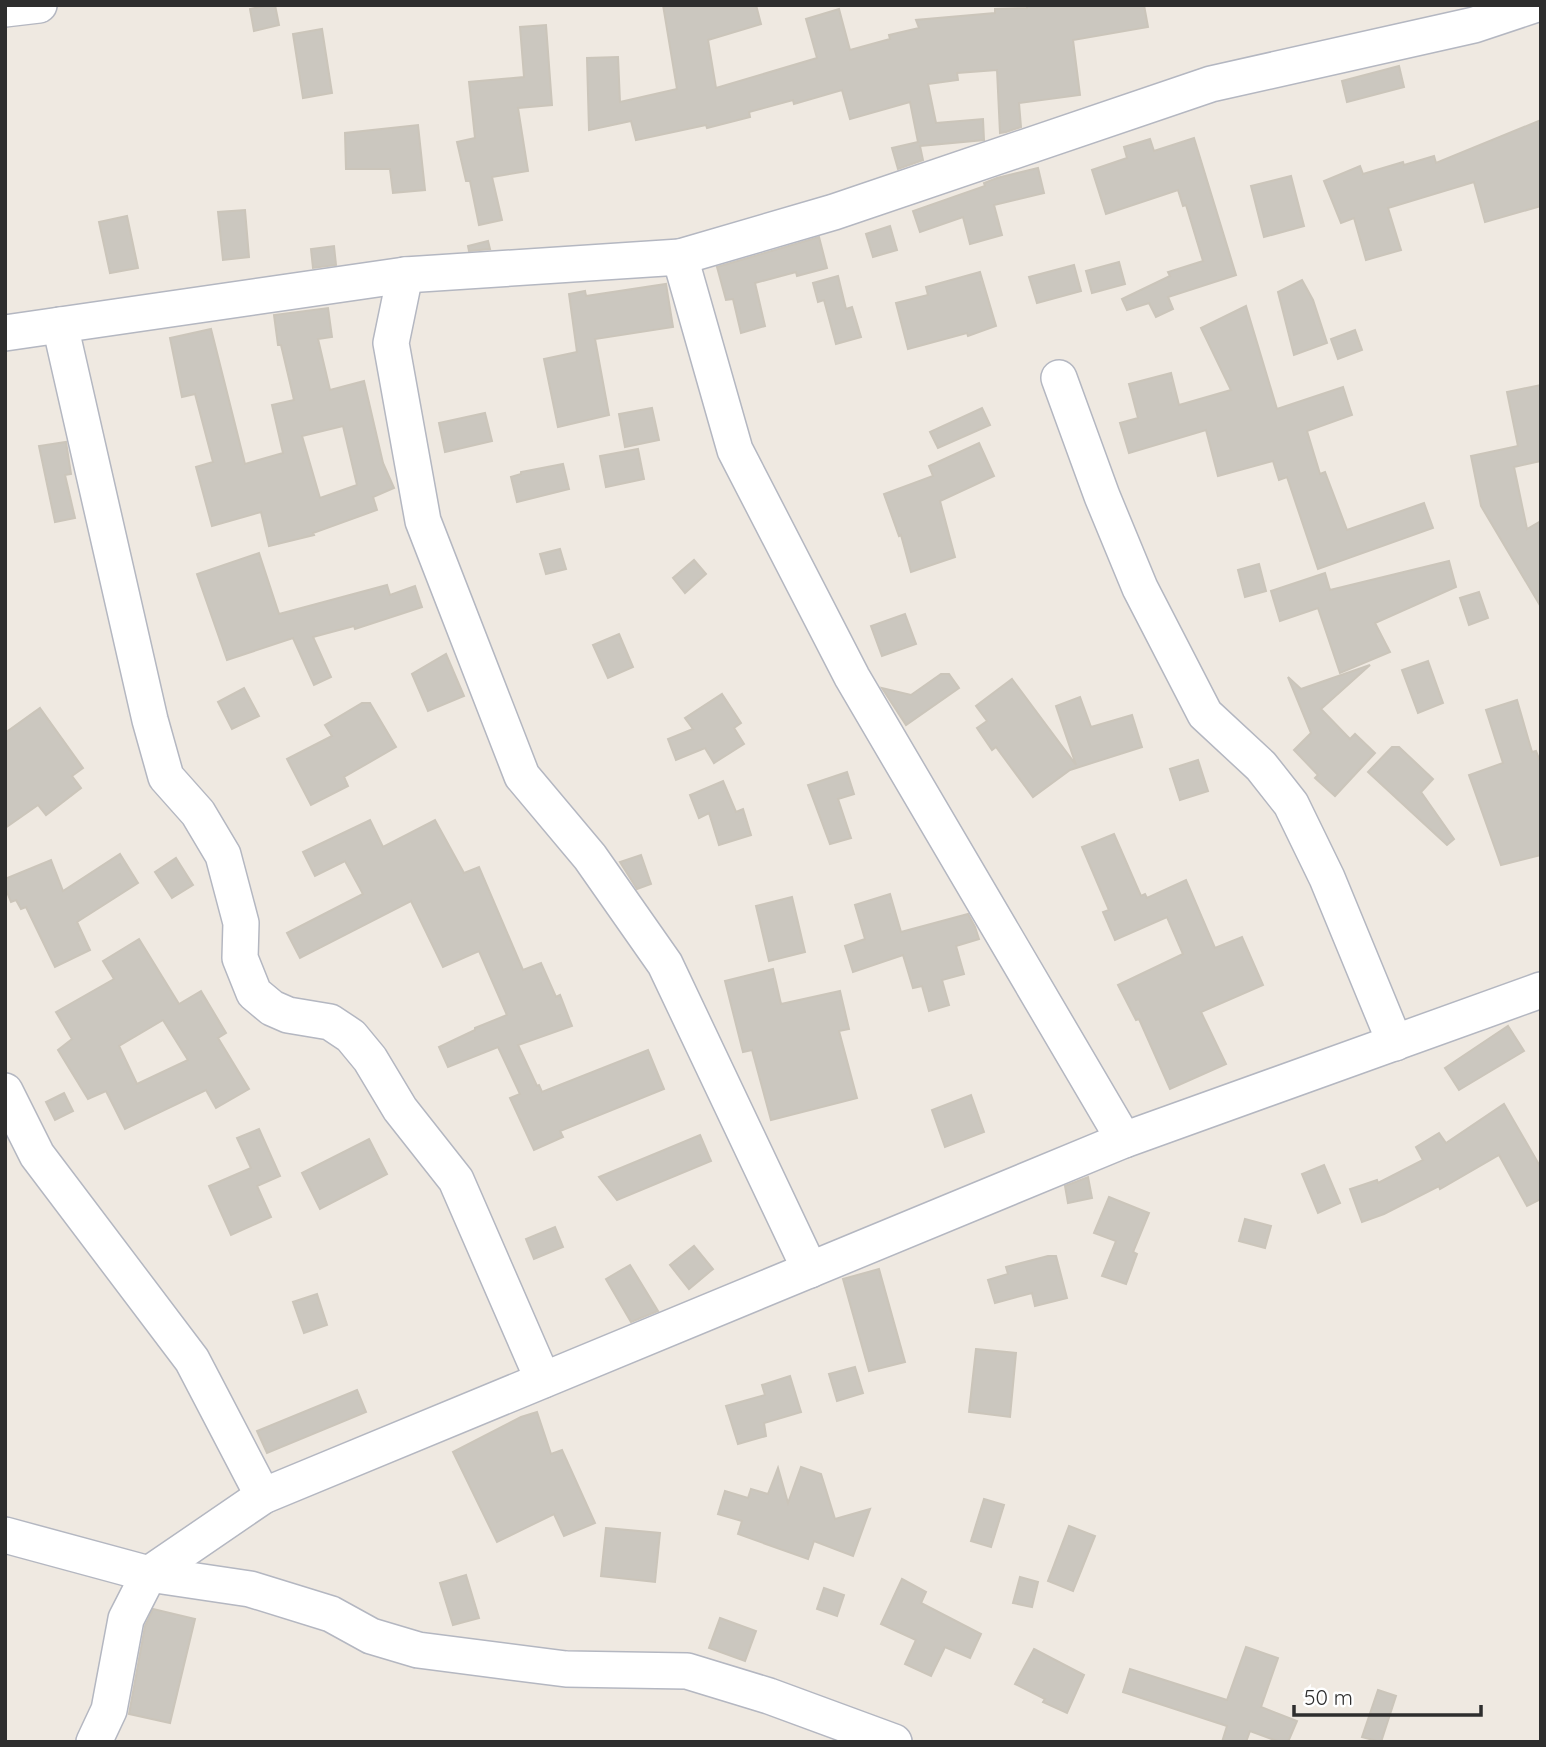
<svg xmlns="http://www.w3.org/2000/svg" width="1546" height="1747" viewBox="0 0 1546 1747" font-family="Quicksand,sans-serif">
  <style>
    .building { fill: #cbc7bf; stroke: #cbc5ba; stroke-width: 2; fill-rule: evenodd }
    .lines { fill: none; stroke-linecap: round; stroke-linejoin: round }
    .minor-casing { stroke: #b4b7c1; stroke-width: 38 }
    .minor { stroke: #fff; stroke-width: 35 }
  </style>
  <rect width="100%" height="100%" fill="#efe9e1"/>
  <g class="building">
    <path d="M269,5h6l4,20 -25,6 -4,-22z"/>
    <path d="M663,5h93l5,19 -53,16 8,48 101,-30 -11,-39 33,-10 11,41 40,-11 -1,-4 30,-7 -3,-8 79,-7v-4l32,-1v-3h117l4,22 -75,13 7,55 -61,8 2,24 -15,5 -6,1 -3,-63 -40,3 1,7 -30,4 8,39 47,-4 1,21 -64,6 3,14 -25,9 -6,-21 26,-6 -8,-40 -60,17 -8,-29 -48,14 -1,-4 -44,12 1,5 -43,11 -1,-3 -70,15 -5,-19 -42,9 -2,-72 31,-1 2,45 57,-13z"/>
    <path d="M546,25l6,80 -34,3 10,63 -36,6 10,43 -23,5 -9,-44h-4l-9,-39 18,-4 -6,-56 55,-5 -4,-50z"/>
    <path d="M322,29l10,64 -29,5 -10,-64z"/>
    <path d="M1399,66l5,21 -57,15 -5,-21z"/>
    <path d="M1541,120v86l-56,16 -11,-40 -86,26 13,42 -35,10 -12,-42 -13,5 -17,-42 36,-15 3,8 40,-12 1,3 30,-9 2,7z"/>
    <path d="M418,125l7,65 -32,3 -3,-24h-44l-1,-36z"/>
    <path d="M1194,138l42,137 -68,22 5,12 -17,8 -7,-14 -22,7 -5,-11 48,-23 -2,-4 35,-11 -17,-56 -3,1 -5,-16 -72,24 -14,-44 35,-12 -3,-11 26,-8 4,12z"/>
    <path d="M1038,168l6,25 -50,12 8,30 -32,9 -7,-27 -43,15 -7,-21 72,-25 -1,-3 13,-5z"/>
    <path d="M1291,176l13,50 -40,11 -13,-51z"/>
    <path d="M245,210l4,47 -26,3 -5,-48z"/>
    <path d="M127,216l11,52 -28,5 -11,-51z"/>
    <path d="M890,226l7,24 -24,7 -7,-23z"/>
    <path d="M819,237l8,31 -30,8 -1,-4 -41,11 10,43 -24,7 -8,-34 -7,1 -9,-33z"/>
    <path d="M488,241l2,8 -21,2 -1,-5z"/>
    <path d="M334,246l2,19 -23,3 -2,-19z"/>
    <path d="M1119,262l6,22 -33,9 -6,-22z"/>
    <path d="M1074,265l7,26 -44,12 -8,-26z"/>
    <path d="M980,272l16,54 -28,10 -1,-3 -59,16 -12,-46 32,-8 -2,-8z"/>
    <path d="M838,276l8,33 6,-2 9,30 -25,7 -12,-44 -6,2 -5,-19z"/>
    <path d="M1302,280l11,20 14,43 -33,12 -16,-63z"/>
    <path d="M666,284l7,43 -78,12 14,76 -51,12 -14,-68 33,-7 -8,-58 16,-3 1,5z"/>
    <path d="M1246,306l31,103 66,-22 9,28 -45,16 13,43 5,-2 22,58 77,-27 9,25 -115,41 -31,-92 -8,3 -6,-19 -55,15 -12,-46 -77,23 -9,-30 18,-5 -9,-34 42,-11 8,32 52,-15 -30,-62z"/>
    <path d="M328,308l4,29 -14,2 12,51 34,-9 19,82 11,25 -21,9 4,13 -64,23 1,2 -45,11 -8,-34 -49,14 -16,-59 17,-5 -18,-68 -13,3 -12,-59 41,-9 34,135 38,-11 -11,-48 22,-5 -13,-55h-3l-4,-30zM343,426l14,59 -37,13 -18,-62z"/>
    <path d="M1355,330l7,20 -24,9 -7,-20z"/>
    <path d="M1541,385v76l-27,6 13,62 14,-8v86l-60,-101 -10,-50 47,-10 -11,-54z"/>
    <path d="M652,408l7,32 -34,7 -6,-33z"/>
    <path d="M982,408l8,17 -52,23 -8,-16z"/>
    <path d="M485,413l7,28 -47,11 -6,-29z"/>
    <path d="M66,442l5,32 -6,1 10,43 -20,4 -16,-76z"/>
    <path d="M979,443l15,33 -54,25 15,56 -44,15 -10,-37 -2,1 -15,-42 49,-18 -4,-10z"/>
    <path d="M638,449l6,30 -38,8 -6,-31z"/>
    <path d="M563,464l6,25 -52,13 -6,-25 10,-3v-2z"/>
    <path d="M560,549l6,20 -20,5 -6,-20z"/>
    <path d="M259,553l20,61 108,-29 3,10 25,-9 7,21 -67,22 -1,-3 -41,11 18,40 -17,8 -21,-47 -66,22 -30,-86z"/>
    <path d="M694,560l12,14 -21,19 -12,-15z"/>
    <path d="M1449,561l7,26 -81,36 15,29 -50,21 -22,-65 -38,13 -9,-30 54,-18 5,17z"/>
    <path d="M1259,564l7,27 -21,6 -7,-27z"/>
    <path d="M1479,592l9,26 -19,7 -9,-27z"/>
    <path d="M905,614l11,30 -34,12 -11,-30z"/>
    <path d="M619,634l14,33 -25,11 -15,-33z"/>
    <path d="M446,654l18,42 -36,15 -16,-37z"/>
    <path d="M1428,661l15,42 -25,10 -16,-43z"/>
    <path d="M1370,665l-49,44 29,30 5,-5 20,19 -40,43 -20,-18 3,-3 -24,-25 17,-17 -23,-56 13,12z"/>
    <path d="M941,674h8l10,14 -53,37 -24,-37 29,7z"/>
    <path d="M1012,679l64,86 -20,-59 24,-9 11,30 41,-12 10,32 -72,23 -37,27 -37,-50 -4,3 -15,-22 10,-7 -11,-15z"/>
    <path d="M244,688l15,28 -27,13 -14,-27z"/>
    <path d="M722,694l19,29 -7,5 10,16 -30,19 -9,-15 -29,12 -8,-21 25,-10 -8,-11z"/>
    <path d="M1517,700l15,52 4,-1 5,13v91l-40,10 -32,-90 34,-12 -17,-53z"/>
    <path d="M362,703h8l26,44 -52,30 4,9 -37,19 -24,-46 45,-23 -7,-11z"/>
    <path d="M40,708l43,60 -11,8 9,12 -35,27 -8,-10 -33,23v-95z"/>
    <path d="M1392,747h7l34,32 -12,13 33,47 -7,6 -79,-73z"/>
    <path d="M1198,760l10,31 -28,9 -10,-31z"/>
    <path d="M847,772l7,22 -16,5 13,39 -21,6 -22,-59z"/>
    <path d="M723,781l13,31 7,-3 8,26 -32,10 -10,-32 -10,5 -9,-23z"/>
    <path d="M370,820l13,27 52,-27 29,53 15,-6 44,103 18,-7 15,34 4,-2 12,31 -54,19 19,41 2,-1 3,7 106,-42 16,39 -104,42 3,6 -29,13 -24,-52 10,-4 -22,-47 -50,20 -9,-20 36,-17v-2l32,-13 -28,-64 -36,16 -32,-66 -111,57 -13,-25 76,-39 -18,-33 -30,15 -12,-24z"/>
    <path d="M1114,834l27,62 4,-2 2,4 39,-18 29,68 27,-11 21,48 -62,27 25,52 -56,25 -31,-70 -3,1 -18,-35 65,-31 -16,-37 -52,23 -12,-28 6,-2 -27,-63z"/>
    <path d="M120,854l18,29 -61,39 13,28 -35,17 -29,-60 -5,2 -5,-9 -5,2 -6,-15v-8l46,-19 12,31z"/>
    <path d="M641,855l10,29 -14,5 -17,-27z"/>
    <path d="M176,858l17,27 -21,13 -17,-26z"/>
    <path d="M890,894l11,38 67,-18 7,13 4,12 -23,7 8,28 -22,6 7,25 -20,6 -7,-25 -9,2 -10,-33 -50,17 -8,-26 20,-7 -10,-34z"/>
    <path d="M792,897l13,55 -36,9 -13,-55z"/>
    <path d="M139,939l40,65 22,-13 25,42 -8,5 31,51 -33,19 -10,-18 -81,39 -19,-38 -18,8 -30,-49 14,-11 -16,-27 58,-33 -11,-18zM163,1020l25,40 -51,24 -18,-38z"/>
    <path d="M773,969l8,35 59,-13 9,38 -10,2 18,67 -86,22 -19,-70 -9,2 -18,-71z"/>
    <path d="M1508,1026l16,25 -65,39 -14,-22z"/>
    <path d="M64,1093l9,18 -18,9 -9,-18z"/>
    <path d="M971,1095l13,37 -39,15 -13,-37z"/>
    <path d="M1504,1104l37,64v31l-14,7 -28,-51 -59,34 -1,-3 -55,28 -22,8 -12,-33 27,-9 1,3 45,-23 -7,-13 23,-14 7,10z"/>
    <path d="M259,1129l21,47 -23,10 14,31 -40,18 -22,-49 42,-18 -14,-30z"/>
    <path d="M700,1135l11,26 -94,39 -18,-23z"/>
    <path d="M369,1139l18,35 -67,35 -18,-36z"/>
    <path d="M1324,1165l16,38 -22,10 -16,-39z"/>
    <path d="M1088,1177l4,21 -24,5 -3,-17z"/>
    <path d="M1109,1197l40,16 -16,39 4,2 -11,30 -24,-8 14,-35 -22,-8z"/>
    <path d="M1245,1219l26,7 -6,22 -26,-7z"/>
    <path d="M555,1227l8,20 -29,12 -8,-20z"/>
    <path d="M694,1246l19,23 -24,20 -19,-24z"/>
    <path d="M1048,1256h8l11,42 -32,8 -3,-13 -37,10 -7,-23 20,-6 -2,-7z"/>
    <path d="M630,1265l28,46 -27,11 -25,-43z"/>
    <path d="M879,1269l26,93 -36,9 -26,-92z"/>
    <path d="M317,1294l10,31 -23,8 -11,-31z"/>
    <path d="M976,1349l40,4 -6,64 -41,-5z"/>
    <path d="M855,1367l8,26 -26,8 -8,-27z"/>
    <path d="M790,1376l11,36 -37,11 2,13 -28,8 -12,-38 39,-11 -3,-10z"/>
    <path d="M357,1390l9,22 -99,41 -10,-22z"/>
    <path d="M537,1412l14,42 11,-4 33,73 -31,13 -10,-22 -57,28 -44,-90 68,-35z"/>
    <path d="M801,1467l20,7 14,45 35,-10 -17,47 -39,-15 -6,18 -70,-25 4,-13 -24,-7 7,-23 23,7 3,-9 17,5 10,-26 10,35z"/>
    <path d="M984,1499l20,6 -13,42 -20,-6z"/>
    <path d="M1069,1526l26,10 -22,55 -25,-10z"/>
    <path d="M606,1528l54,5 -5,49 -54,-6z"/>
    <path d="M466,1575l13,43 -26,7 -13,-42z"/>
    <path d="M1020,1577l18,5 -6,25 -19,-4z"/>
    <path d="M902,1579l24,13 -5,11 60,31 -11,24 -25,-11 -14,29 -26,-12 11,-24 -35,-16z"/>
    <path d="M824,1588l20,7 -7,21 -20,-7z"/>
    <path d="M153,1609l42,10 -25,104 -41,-9 16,-88z"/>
    <path d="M720,1618l36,13 -11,30 -36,-13z"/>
    <path d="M1246,1647l32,11 -17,49 36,14 -9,21h-8l-30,-11 -4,11h-24l5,-16 -104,-34 7,-23 97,31z"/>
    <path d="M1034,1649l50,26 -17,38 -24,-11 2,-3 -30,-15z"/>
    <path d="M1378,1690l18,6 -15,46 -19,-5z"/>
  </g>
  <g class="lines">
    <g class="minor-casing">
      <g id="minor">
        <path d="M5,9l34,-4"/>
        <path d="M680,257l154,-45 377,-128 263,-59 60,-20"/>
        <path d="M405,275l-14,68 32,178 99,255 68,81 75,107 145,306"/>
        <path d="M60,325l90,395 16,57 32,36 25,42 18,68 -1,35 14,35 18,15 16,7 42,7 21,14 19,23 30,50 56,71 87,200"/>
        <path d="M5,333l400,-58 275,-18 55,193 117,227 272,463"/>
        <path d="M1059,378l43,118 38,92 65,126 56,52 30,38 36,74 68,165"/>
        <path d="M5,1091l32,64 155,205 71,136"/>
        <path d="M5,1535l144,39 101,15 81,25 40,22 47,14 148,19 121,2 82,25 125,46"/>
        <path d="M94,1742l15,-32 17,-91 23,-45 114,-78 861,-356 417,-150"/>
      </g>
    </g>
    <use href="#minor" class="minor"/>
  </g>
  <rect width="1546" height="1747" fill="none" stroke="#2e2e2e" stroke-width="14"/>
  <path d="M1294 1705v10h187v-10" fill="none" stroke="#2e2e2e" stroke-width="3.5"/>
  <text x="1304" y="1705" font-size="21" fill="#2e2e2e" stroke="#ffffff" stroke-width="5" paint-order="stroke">50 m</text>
</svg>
